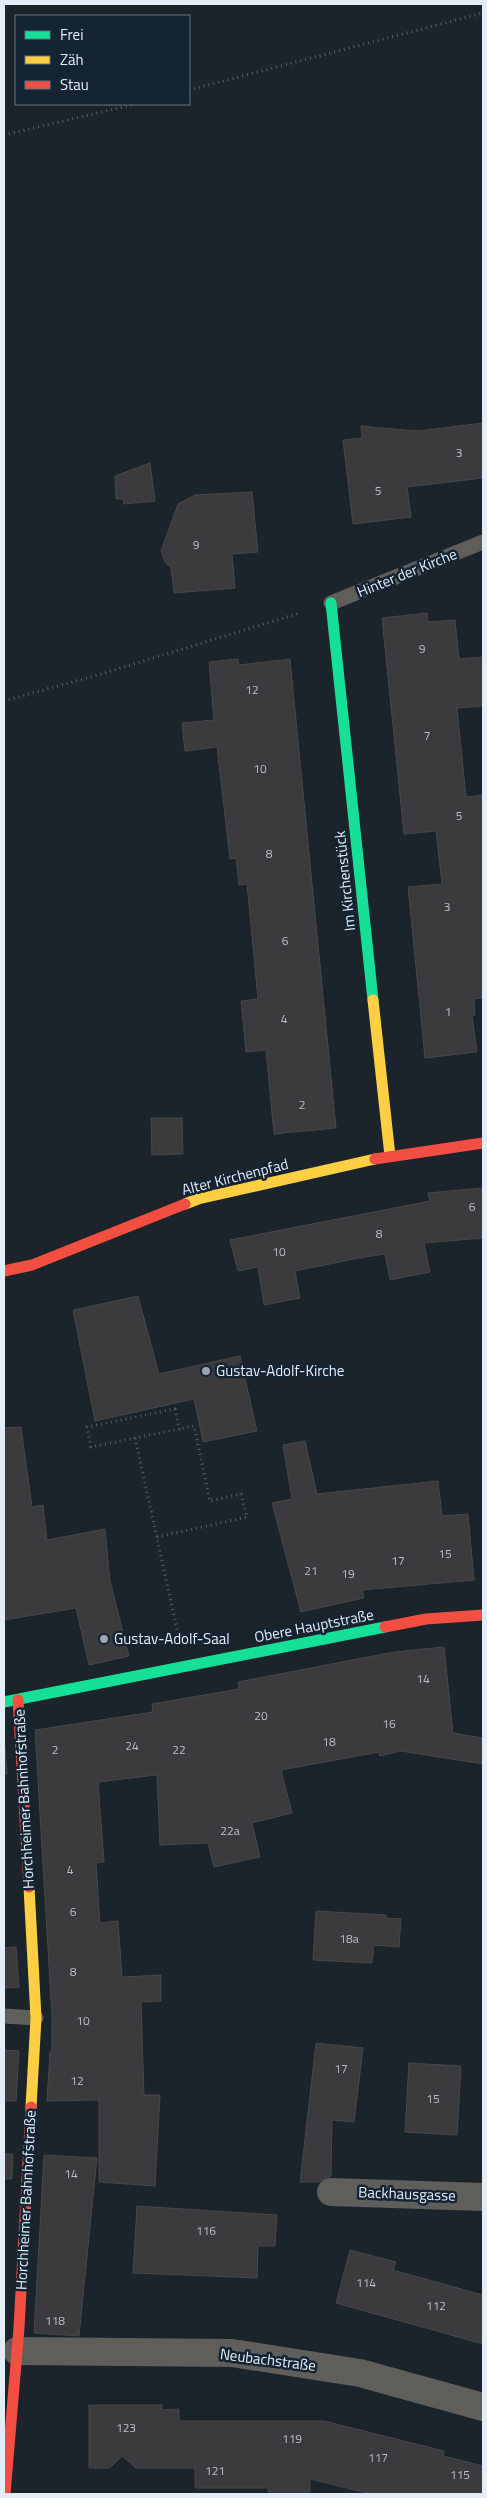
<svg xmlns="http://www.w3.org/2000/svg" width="487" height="2498" viewBox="0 0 487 2498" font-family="'Titillium Web',sans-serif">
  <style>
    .building { fill: #3b3b3d; stroke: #484749 }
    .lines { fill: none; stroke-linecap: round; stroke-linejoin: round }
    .path { stroke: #5c5e60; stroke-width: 3; stroke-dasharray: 1 4; stroke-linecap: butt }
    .lane { stroke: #605e5b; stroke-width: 15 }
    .street { stroke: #605e5b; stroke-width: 28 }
    .fast { stroke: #16e098; stroke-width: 11 }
    .slow { stroke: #ffcf43; stroke-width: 11 }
    .jam { stroke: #f24e42; stroke-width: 11 }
    .poi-dot { fill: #9da6b0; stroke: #142432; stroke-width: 2 }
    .labels { text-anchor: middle; stroke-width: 5; stroke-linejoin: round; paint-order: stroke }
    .number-label { font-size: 12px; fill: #b9c0c8 }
    .street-label { font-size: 15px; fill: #e3edf7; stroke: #142432 }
    .poi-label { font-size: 15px; fill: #e3edf7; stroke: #142432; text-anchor: start }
  </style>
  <rect width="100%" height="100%" fill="#1b232b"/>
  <g class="building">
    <path d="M483,423v55l-76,9 4,30 -58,7 -10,-84 19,-2 -1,-12 56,5z"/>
    <path d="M150,463l5,38 -31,3 -1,-5h-7l-1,-23z"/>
    <path d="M252,492l6,60 -26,2 3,34 -61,5 -3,-25 -6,-6 -4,-11 17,-47 17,-9z"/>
    <path d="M427,613l1,9 27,-2 4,39 24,-2v49l-26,2 9,89 17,-2v203l-9,1 1,16 -3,1 5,36 -52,6 -17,-171 34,-3 -6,-53 -32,3 -22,-216z"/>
    <path d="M238,659l1,6 51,-6 46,469 -62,6 -8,-84 -20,2 -5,-51 17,-2 -11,-115 -8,1 -3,-27 -6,1 -13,-112 -32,4 -3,-28 32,-3 -5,-58z"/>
    <path d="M151,1118h31l1,36 -31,1z"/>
    <path d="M483,1188v50l-59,5 6,29 -40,8 -5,-26 -26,4 -64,13 5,27 -36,7 -6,-38 -20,4 -8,-31 200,-39 -2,-8z"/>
    <path d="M138,1296l21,78 81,-18 17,75 -54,11 -9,-43 -99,22 -22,-111z"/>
    <path d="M21,1427l11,80 11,-2 4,35 58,-11 5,52 19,75 -40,9 -13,-57 -72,12v-192z"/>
    <path d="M305,1441l12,53 121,-13 4,35 26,-2 6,66 -112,10 2,8 -63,14 -29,-109 20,-4 -9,-54z"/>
    <path d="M444,1647l9,86 30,5v26l-82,-13 -21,5 -1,-4 -98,18 11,43 -40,10 8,34 -46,10 -6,-24 -48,2 -3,-70 -59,7 6,80 -8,1 4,60 18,-2 4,56 39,-2v26l-20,1 3,93h16l-5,91 -56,-4v-82l-52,1 3,-49h2v-35l-17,-287 118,-18 -1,-8 87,-15 -1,-7 156,-30z"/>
    <path d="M4,1735l3,39h-3z"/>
    <path d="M316,1911l70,4v3l15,1 -2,28 -25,-2 -2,18 -59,-3z"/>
    <path d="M16,1947l3,40 -15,1v-40z"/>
    <path d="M316,2043l47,5 -9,74 -22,-2 -1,56 -12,6h-19z"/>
    <path d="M4,2050l15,1 -3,50h-12z"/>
    <path d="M409,2063l52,3 -4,69 -52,-3z"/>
    <path d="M4,2154h9l-1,25h-8z"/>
    <path d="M44,2155l53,3 -18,178 -45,-3z"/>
    <path d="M137,2206l140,9 -2,31h-17l-1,32 -124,-5z"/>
    <path d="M350,2250l46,12 -3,8 90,25v49l-147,-41z"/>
    <path d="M89,2405h73v5l17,-1v12h145l120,30 -1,5 40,10v28h-112l-61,-15v13h-42v-4h-73v-20h-59l-14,-12 -12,12h-21z"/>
  </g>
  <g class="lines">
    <g class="path">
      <path d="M189,90l294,-77"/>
      <path d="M4,135l132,-31"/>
      <path d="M4,701l94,-26 202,-62"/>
      <path d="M175,1409l4,20 -88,18 -4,-20z"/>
      <path d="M135,1438l43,196"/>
      <path d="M157,1537l90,-20 -6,-23 -31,7 -16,-75 -15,3"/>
    </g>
    <g class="lane">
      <path d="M331,603l152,-61"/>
      <path d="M4,2016l32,2"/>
    </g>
    <g class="street">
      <path d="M331,2192l152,5"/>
      <path d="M17,2351l215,2 128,20 123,34"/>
    </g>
    <g class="fast">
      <path d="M331,603l42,397"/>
      <path d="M4,1702l381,-75"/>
    </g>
    <g class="slow">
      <path d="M373,1000l17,156"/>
      <path d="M185,1204l13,-5 177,-40"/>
      <path d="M29,1887l7,131 -5,89"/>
    </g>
    <g class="jam">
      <path d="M375,1159l108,-16"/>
      <path d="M4,1271l28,-6 153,-61"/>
      <path d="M385,1627l41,-8 57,-4"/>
      <path d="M18,1700l11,187"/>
      <path d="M5,2494l14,-166 12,-221"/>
    </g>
  </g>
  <g class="poi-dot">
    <circle cx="206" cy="1371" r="5"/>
    <circle cx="104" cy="1639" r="5"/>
  </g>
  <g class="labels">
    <g class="number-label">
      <text x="459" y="457">3</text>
      <text x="378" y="495">5</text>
      <text x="196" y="549">9</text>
      <text x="422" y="653">9</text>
      <text x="252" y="694">12</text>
      <text x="427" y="740">7</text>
      <text x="260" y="773">10</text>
      <text x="459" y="820">5</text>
      <text x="269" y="858">8</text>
      <text x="447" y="911">3</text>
      <text x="285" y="945">6</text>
      <text x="448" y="1016">1</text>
      <text x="284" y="1023">4</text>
      <text x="302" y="1109">2</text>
      <text x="472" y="1211">6</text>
      <text x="379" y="1238">8</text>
      <text x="279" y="1256">10</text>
      <text x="445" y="1558">15</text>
      <text x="398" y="1565">17</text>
      <text x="311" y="1575">21</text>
      <text x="348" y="1578">19</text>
      <text x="423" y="1683">14</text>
      <text x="261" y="1720">20</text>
      <text x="389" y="1728">16</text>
      <text x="329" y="1746">18</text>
      <text x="132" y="1750">24</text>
      <text x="55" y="1754">2</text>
      <text x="179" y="1754">22</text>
      <text x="230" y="1835">22a</text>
      <text x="70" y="1874">4</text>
      <text x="73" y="1916">6</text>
      <text x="349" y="1943">18a</text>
      <text x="73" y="1976">8</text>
      <text x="83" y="2025">10</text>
      <text x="341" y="2073">17</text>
      <text x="77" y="2085">12</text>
      <text x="433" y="2103">15</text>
      <text x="71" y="2178">14</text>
      <text x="206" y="2235">116</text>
      <text x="366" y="2287">114</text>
      <text x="436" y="2310">112</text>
      <text x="55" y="2325">118</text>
      <text x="126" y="2432">123</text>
      <text x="292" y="2443">119</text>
      <text x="378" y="2462">117</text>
      <text x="215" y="2475">121</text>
      <text x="460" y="2479">115</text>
    </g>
    <g class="street-label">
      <text transform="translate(407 573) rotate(-22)" y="5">Hinter der Kirche</text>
      <text transform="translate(345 881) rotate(-96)" y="5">Im Kirchenstück</text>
      <text transform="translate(235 1177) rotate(-14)" y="5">Alter Kirchenpfad</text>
      <text transform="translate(314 1626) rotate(-11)" y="5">Obere Hauptstraße</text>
      <text transform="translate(24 1799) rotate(-93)" y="5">Horchheimer Bahnhofstraße</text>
      <text transform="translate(407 2194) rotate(2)" y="5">Backhausgasse</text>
      <text transform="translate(26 2200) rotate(-87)" y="5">Horchheimer Bahnhofstraße</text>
      <text transform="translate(268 2360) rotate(7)" y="5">Neubachstraße</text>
    </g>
    <g class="poi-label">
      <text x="216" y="1376">Gustav-Adolf-Kirche</text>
      <text x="114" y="1644">Gustav-Adolf-Saal</text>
    </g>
  </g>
  <rect width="487" height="2498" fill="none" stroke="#e3edf7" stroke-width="10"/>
  <rect x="15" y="15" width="175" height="90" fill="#142432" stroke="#677481"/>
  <rect x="25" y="31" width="25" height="8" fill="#16e098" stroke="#677481"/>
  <text x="60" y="40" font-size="15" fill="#e3edf7">Frei</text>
  <rect x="25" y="56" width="25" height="8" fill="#ffcf43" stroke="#677481"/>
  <text x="60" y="65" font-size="15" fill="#e3edf7">Zäh</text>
  <rect x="25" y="81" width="25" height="8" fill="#f24e42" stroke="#677481"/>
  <text x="60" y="90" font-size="15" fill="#e3edf7">Stau</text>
</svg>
